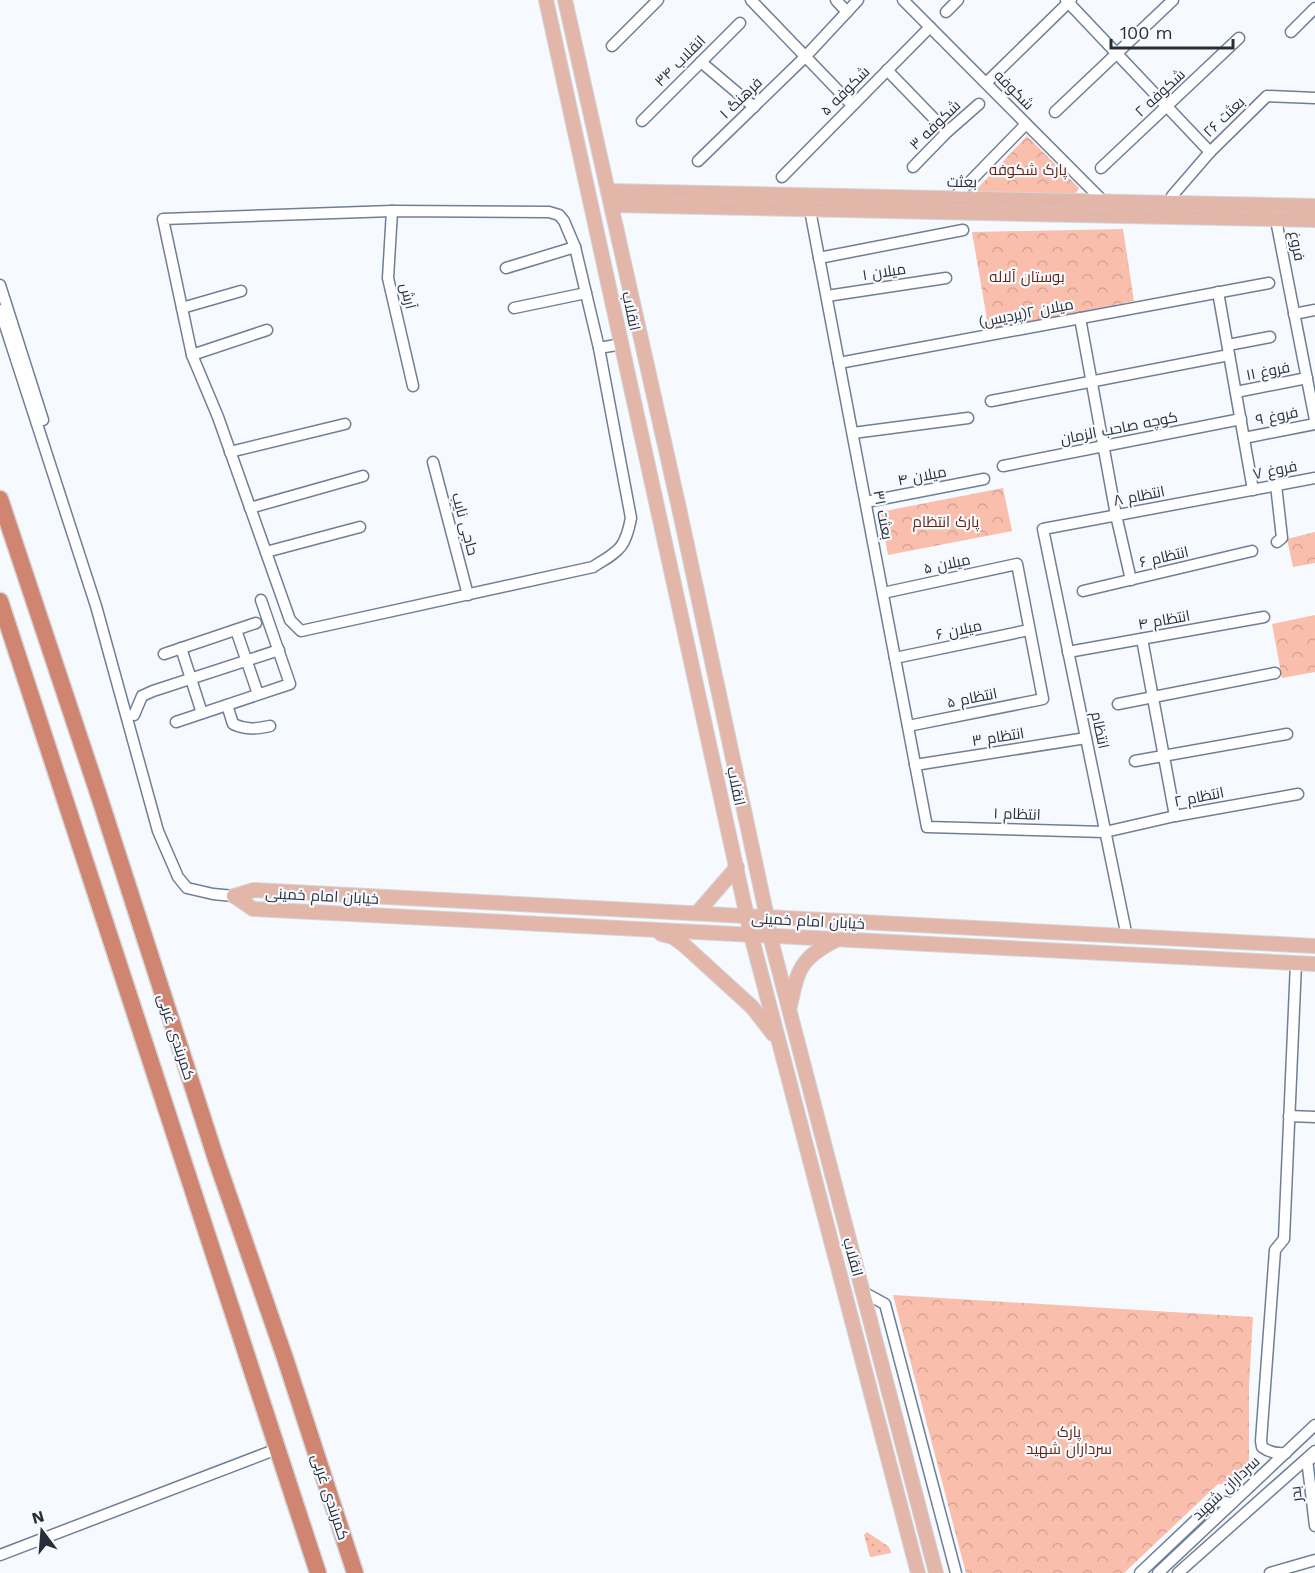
<svg xmlns="http://www.w3.org/2000/svg" width="1315" height="1573" viewBox="0 0 1315 1573" font-family="'Work Sans',Cairo,sans-serif">
  <style>
    .grass { fill: url(#grass-dots) }
    .park { fill: url(#park-crowns) }
    .lines { fill: none; stroke-linecap: round; stroke-linejoin: round }
    .minor-casing { stroke: #6f7f95; stroke-width: 13 }
    .major-casing { stroke: #d4d5d7; stroke-width: 16 }
    .highway-casing { stroke: #d4d5d7; stroke-width: 19 }
    .minor { stroke: #fff; stroke-width: 10 }
    .major { stroke: #e2b6a9; stroke-width: 14 }
    .highway { stroke: #cf8570; stroke-width: 16 }
    .labels { text-anchor: middle; stroke-width: 4.5; stroke-linejoin: round; paint-order: stroke }
    .street-label { font-size: 15px; fill: #282e38; stroke: #f6f9fe }
    .park-label { font-size: 15px; fill: #69240e; stroke: #f6f9fe }
  </style>
  <defs>
    <pattern id="grass-dots" width="8" height="8" patternUnits="userSpaceOnUse" patternTransform="scale(1.5)"><rect width="8" height="8" fill="#fabeac"/><path d="M2 2h.1M6 6h.1" fill="none" stroke="#d6a495" stroke-width="1.8" stroke-linecap="round"/></pattern>
    <pattern id="park-crowns" width="20" height="18" patternUnits="userSpaceOnUse" patternTransform="scale(1.5)"><rect width="20" height="18" fill="#fabeac"/><path d="M2 6a3 3 0 1 1 6 0M12 15a3 3 0 1 1 6 0" fill="none" stroke="#d6a495"/></pattern>
  </defs>
  <rect width="100%" height="100%" fill="#f6f9fe"/>
  <path class="grass" d="M867,1532l22,15 2,6 -21,4 -6,-22z"/>
  <g class="park">
    <path d="M1027,136l52,52 -4,7 -97,-2 -2,-3z"/>
    <path d="M1123,229l11,72 -145,30 -17,-99z"/>
    <path d="M1003,488l9,43 -124,24 -8,-43z"/>
    <path d="M1315,532v31l-22,4 -6,-28z"/>
    <path d="M1315,615v57l-33,6 -10,-54z"/>
    <path d="M893,1295l360,22 -4,69v84l-14,15 -17,-1 -94,89h-158z"/>
  </g>
  <g class="lines">
    <g class="minor-casing">
      <g id="minor">
        <path d="M751,0l101,105"/>
        <path d="M836,0l11,12"/>
        <path d="M903,0l201,202"/>
        <path d="M1066,0l144,152"/>
        <path d="M946,12l12,-12"/>
        <path d="M1291,32l24,-24"/>
        <path d="M612,46l46,-46"/>
        <path d="M701,62l53,45"/>
        <path d="M887,70l60,62"/>
        <path d="M986,83l85,-83"/>
        <path d="M1055,112l118,-112"/>
        <path d="M642,121l98,-98"/>
        <path d="M698,161l107,-104 53,-57"/>
        <path d="M913,167l34,-35 32,-28"/>
        <path d="M1101,168l138,-130"/>
        <path d="M782,177l148,-150"/>
        <path d="M1172,196l38,-44 57,-56 48,2"/>
        <path d="M953,199l73,-75"/>
        <path d="M1276,206v14l39,200"/>
        <path d="M810,210l117,617 178,5 70,-16 123,-22"/>
        <path d="M392,211l157,1 10,3 5,6 11,26 24,101 32,170c-6,32 -13,33 -38,49l-292,64 -11,-11 -72,-203 -26,-62 -29,-136z"/>
        <path d="M392,211l-4,67 25,108"/>
        <path d="M819,258l144,-28"/>
        <path d="M506,268l69,-21"/>
        <path d="M0,285l43,135"/>
        <path d="M1218,292l35,198"/>
        <path d="M827,296l119,-18"/>
        <path d="M182,308l59,-17"/>
        <path d="M514,308l72,-15"/>
        <path d="M0,310l96,296 62,225 20,46 9,11 26,6 21,2"/>
        <path d="M1294,314l21,-4"/>
        <path d="M1080,318l36,197 15,65"/>
        <path d="M1228,345l42,-8"/>
        <path d="M599,348l23,-4"/>
        <path d="M192,355l75,-25"/>
        <path d="M839,363l430,-80"/>
        <path d="M1236,392l71,-14"/>
        <path d="M991,401l238,-46"/>
        <path d="M853,433l115,-15"/>
        <path d="M1244,438l71,-14"/>
        <path d="M230,452l115,-28"/>
        <path d="M433,462l35,133"/>
        <path d="M1003,466l238,-47"/>
        <path d="M1276,485l6,53 -5,4"/>
        <path d="M866,502l118,-23"/>
        <path d="M250,508l113,-32"/>
        <path d="M266,552l94,-25"/>
        <path d="M1083,591l169,-40"/>
        <path d="M883,593l134,-29 26,135 -135,27"/>
        <path d="M236,630l22,64"/>
        <path d="M1142,639l33,177"/>
        <path d="M181,648l21,65"/>
        <path d="M1068,652l196,-35"/>
        <path d="M164,654l92,-31"/>
        <path d="M895,658l134,-28"/>
        <path d="M1118,704l157,-31"/>
        <path d="M227,705l6,19c13,6 23,5 37,2"/>
        <path d="M134,715l8,-19 11,-5 126,-41"/>
        <path d="M176,722l114,-38 -29,-84"/>
        <path d="M1135,761l152,-27"/>
        <path d="M915,765l171,-27"/>
        <path d="M1127,937l-84,-408 272,-51"/>
        <path d="M1289,1116l26,1"/>
        <path d="M861,1291l24,13 71,269"/>
        <path d="M1286,1453c-9,1 -16,0 -24,-6l-1,-6 14,-191 9,-11 12,-276"/>
        <path d="M1311,1459h-4l8,67"/>
        <path d="M0,1555l277,-106"/>
        <path d="M1140,1573l76,-72 16,2"/>
        <path d="M1158,1573l157,-148"/>
        <path d="M1178,1573l137,-122"/>
        <path d="M1270,1573l45,-13"/>
      </g>
    </g>
    <g class="major-casing">
      <g id="major">
        <path d="M546,0l205,935 167,638"/>
        <path d="M565,0l114,508 88,409 3,19 166,637"/>
        <path d="M608,191l707,15"/>
        <path d="M611,205l704,15"/>
        <path d="M234,896l19,13 1062,55"/>
        <path d="M234,896l20,-6 1061,56"/>
        <path d="M697,913l40,-46"/>
        <path d="M661,934l12,3 11,8 68,62 21,27"/>
        <path d="M790,1006c8,-38 11,-48 46,-66"/>
      </g>
    </g>
    <g class="highway-casing">
      <g id="highway">
        <path d="M0,499l98,294 118,366 69,199 70,215"/>
        <path d="M0,601l318,972"/>
      </g>
    </g>
    <use href="#minor" class="minor"/>
    <use href="#major" class="major"/>
    <use href="#highway" class="highway"/>
  </g>
  <g class="labels">
    <g class="street-label">
      <text transform="translate(680 61) rotate(-45)" y="5">انقلاب ۳۴</text>
      <text transform="translate(1014 90) rotate(45)" y="5">شکوفه</text>
      <text transform="translate(845 91) rotate(-45)" y="5">شکوفه ۵</text>
      <text transform="translate(1160 93) rotate(-43)" y="5">شکوفه ۲</text>
      <text transform="translate(741 98) rotate(-44)" y="5">فرهنگ ۱</text>
      <text transform="translate(1224 117) rotate(-44)" y="5">بعثت ۲۶</text>
      <text transform="translate(935 125) rotate(-44)" y="5">شکوفه ۳</text>
      <text transform="translate(962 182) rotate(1)" y="5">بعثت</text>
      <text transform="translate(1297 246) rotate(79)" y="5">فروغ</text>
      <text transform="translate(884 272) rotate(-9)" y="5">میلان ۱</text>
      <text transform="translate(408 296) rotate(77)" y="5">آرش</text>
      <text transform="translate(631 311) rotate(78)" y="5">انقلاب</text>
      <text transform="translate(1026 313) rotate(-11)" y="5">میلان ۲(پردیس)</text>
      <text transform="translate(1268 371) rotate(-11)" y="5">فروغ ۱۱</text>
      <text transform="translate(1277 416) rotate(-11)" y="5">فروغ ۹</text>
      <text transform="translate(1119 428) rotate(-11)" y="5">کوچه صاحب الزمان</text>
      <text transform="translate(1275 470) rotate(-11)" y="5">فروغ ۷</text>
      <text transform="translate(922 476) rotate(-11)" y="5">میلان ۴</text>
      <text transform="translate(1139 496) rotate(-11)" y="5">انتظام ۸</text>
      <text transform="translate(883 515) rotate(79)" y="5">بعثت ۳۱</text>
      <text transform="translate(465 524) rotate(75)" y="5">حاجی نایب</text>
      <text transform="translate(1164 557) rotate(-13)" y="5">انتظام ۶</text>
      <text transform="translate(947 564) rotate(-12)" y="5">میلان ۵</text>
      <text transform="translate(1164 620) rotate(-10)" y="5">انتظام ۴</text>
      <text transform="translate(959 630) rotate(-12)" y="5">میلان ۶</text>
      <text transform="translate(972 698) rotate(-11)" y="5">انتظام ۵</text>
      <text transform="translate(1100 730) rotate(78)" y="5">انتظام</text>
      <text transform="translate(998 737) rotate(-9)" y="5">انتظام ۳</text>
      <text transform="translate(736 786) rotate(78)" y="5">انقلاب</text>
      <text transform="translate(1199 797) rotate(-11)" y="5">انتظام ۲</text>
      <text transform="translate(1017 814) rotate(2)" y="5">انتظام ۱</text>
      <text transform="translate(322 896) rotate(3)" y="5">خیابان امام خمینی</text>
      <text transform="translate(808 921) rotate(3)" y="5">خیابان امام خمینی</text>
      <text transform="translate(176 1037) rotate(72)" y="5">کمربندی غربی</text>
      <text transform="translate(853 1257) rotate(75)" y="5">انقلاب</text>
      <text transform="translate(1226 1488) rotate(-43)" y="5">سرداران شهید</text>
      <text transform="translate(1296 1494) rotate(-97)" y="5">بدر</text>
      <text transform="translate(330 1497) rotate(72)" y="5">کمربندی غربی</text>
    </g>
    <g class="park-label">
      <text x="1028" y="175">پارک شکوفه</text>
      <text x="1027" y="282">بوستان آلاله</text>
      <text x="946" y="527">پارک انتظام</text>
      <text x="1069" y="1437">پارک<tspan x="1069" dy="17">سرداران شهید</tspan></text>
    </g>
  </g>
  <g transform="translate(42 1531) rotate(344)" stroke="#f6f9fe" stroke-width="4.5" paint-order="stroke">
  <path d="M0-4.5L10 22L0 15L-10 22Z" fill="#282e38"/>
  <text y="-9" font-size="16" font-weight="bold" text-anchor="middle" fill="#282e38">N</text>
  </g>
  <path d="M1111 39v9h122v-9" fill="none" stroke="#282e38" stroke-width="3"/>
  <text x="1120" y="39" font-size="18" fill="#282e38" stroke="#f6f9fe" stroke-width="4.5" paint-order="stroke">100 m</text>
</svg>
